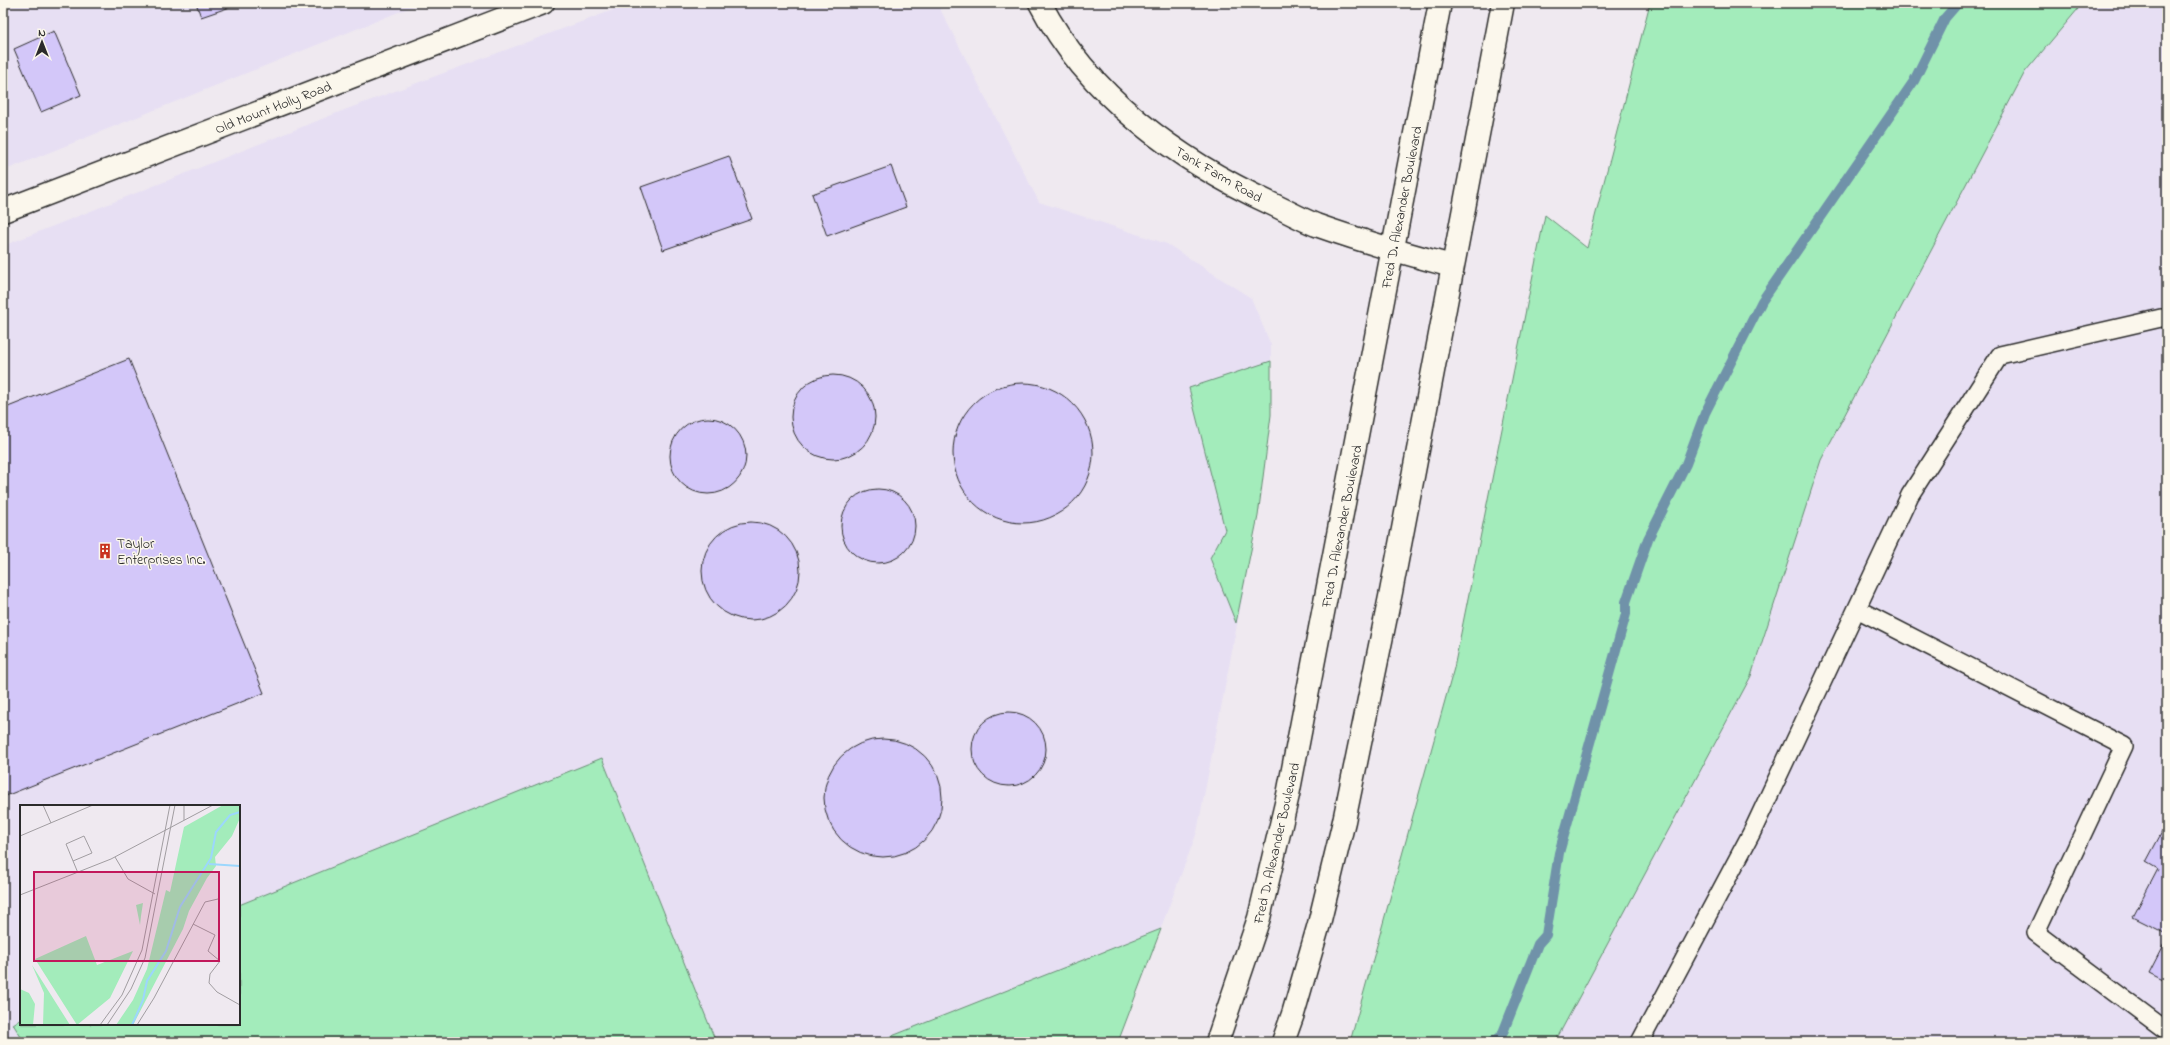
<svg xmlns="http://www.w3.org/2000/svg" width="2170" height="1045" viewBox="0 0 2170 1045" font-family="'Indie Flower',sans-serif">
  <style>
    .built { fill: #e7dff3; fill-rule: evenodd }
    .green { fill: #a3ecbb; stroke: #678c73 }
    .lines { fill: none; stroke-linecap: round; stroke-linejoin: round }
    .stream { stroke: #6f92a9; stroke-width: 10 }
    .building { fill: #d3c7f9; stroke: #2b2b2b }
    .lane-casing { stroke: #2b2b2b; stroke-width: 20 }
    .secondary-casing { stroke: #2b2b2b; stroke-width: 25 }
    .lane { stroke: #fbf7ec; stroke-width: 17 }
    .secondary { stroke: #fbf7ec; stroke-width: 22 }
    .labels { text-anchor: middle; stroke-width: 3; stroke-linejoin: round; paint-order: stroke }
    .street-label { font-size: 14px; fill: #2b2b2b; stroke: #fbf7ec }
    .poi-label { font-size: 14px; fill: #2b2b2b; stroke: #fbf7ec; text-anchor: start }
    .inset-river { fill: none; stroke: #9cd7fd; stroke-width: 2 }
    .inset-road { fill: none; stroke: #a19da1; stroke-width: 1 }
    .view { fill: #c2185b; fill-opacity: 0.15; stroke: #c2185b; stroke-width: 2 }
    .inset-edge { fill: none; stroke: #2b2b2b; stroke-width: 2 }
  </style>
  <rect width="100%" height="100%" fill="#efe9f0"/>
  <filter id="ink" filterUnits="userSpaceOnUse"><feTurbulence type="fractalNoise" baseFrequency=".025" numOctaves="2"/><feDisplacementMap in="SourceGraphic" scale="8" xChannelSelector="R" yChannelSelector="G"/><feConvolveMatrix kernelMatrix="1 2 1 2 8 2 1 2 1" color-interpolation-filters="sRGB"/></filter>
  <g filter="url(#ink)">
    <g class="built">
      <path d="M3,3h418l-418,168z"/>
      <path d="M632,3h305l102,199 128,42 84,54 20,47v70l-13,101 -61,316 -79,210h-1115v-796l344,-137zM21,806h218v218h-218z"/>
      <path d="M1650,3h517v1039h-770z"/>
    </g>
    <g class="green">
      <path d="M1650,3h433l-58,69 -204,388 -70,216 -196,366h-205l104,-374 91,-453 42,33z"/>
      <path d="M1271,361v54l-13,101 -22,107 -26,-65 15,-28 -36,-142z"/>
      <path d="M602,758l114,284h-692l-11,-18 8,-5v5h218v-119z"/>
      <path d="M1161,929l-43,113h-241z"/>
    </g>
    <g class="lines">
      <path class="stream" d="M1492,1042l10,-7 36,-91 8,-9 13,-82 67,-239v-12l22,-63 38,-75 19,-51 57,-112 152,-220 31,-63 13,-15"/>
    </g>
    <g class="building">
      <path d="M196,3h46l-41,14z"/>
      <path d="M54,31l27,64 -40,17 -27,-63z"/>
      <path d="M729,156l23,63 -89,31 -22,-63z"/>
      <path d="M891,166l15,41 -79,29 -15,-42z"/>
      <path d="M129,359l135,334 -261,104v-388z"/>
      <circle cx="833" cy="417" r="42"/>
      <circle cx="1023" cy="453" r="70"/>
      <circle cx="708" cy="456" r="38"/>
      <circle cx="878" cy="526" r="37"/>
      <circle cx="751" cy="571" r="49"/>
      <circle cx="1009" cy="749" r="37"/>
      <circle cx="883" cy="798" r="59"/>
      <path d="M2162,832l5,2v100l-34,-17 25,-48 -12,-7z"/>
      <path d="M2167,938v44l-18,-9z"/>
    </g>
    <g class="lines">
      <g class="lane-casing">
        <g id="lane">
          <path d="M1857,609l267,137 -88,187 131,98"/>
          <path d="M1640,1042l112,-210 158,-337 90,-140 161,-37"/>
        </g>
      </g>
      <g class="secondary-casing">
        <g id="secondary">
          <path d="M1040,3c48,93 139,158 232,201 15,7 29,15 44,21 45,16 91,29 136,41"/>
          <path d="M3,211l540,-208"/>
          <path d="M1217,1042l42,-124 29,-123 152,-792"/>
          <path d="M1283,1042l10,-28 26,-90 25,-103 47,-229 112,-589"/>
        </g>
      </g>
      <use href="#lane" class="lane"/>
      <use href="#secondary" class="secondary"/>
    </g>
  </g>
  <defs>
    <g id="building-bare" transform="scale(1.2)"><path d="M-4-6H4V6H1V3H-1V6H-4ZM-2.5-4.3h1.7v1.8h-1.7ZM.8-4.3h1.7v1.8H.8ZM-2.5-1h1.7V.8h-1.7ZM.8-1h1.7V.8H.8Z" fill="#c8321e" stroke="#fbf7ec" stroke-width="2.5" paint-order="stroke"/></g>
  </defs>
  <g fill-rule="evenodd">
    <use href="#building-bare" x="105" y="551"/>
  </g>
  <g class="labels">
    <g class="street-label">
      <text transform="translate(273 107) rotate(-21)" y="5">Old Mount Holly Road</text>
      <text transform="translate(1219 174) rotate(30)" y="5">Tank Farm Road</text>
      <text transform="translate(1401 207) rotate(-79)" y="5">Fred D. Alexander Boulevard</text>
      <text transform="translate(1341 526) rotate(-79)" y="5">Fred D. Alexander Boulevard</text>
      <text transform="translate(1276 843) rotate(-77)" y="5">Fred D. Alexander Boulevard</text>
    </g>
    <g class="poi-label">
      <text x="117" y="548">Taylor<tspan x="117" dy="16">Enterprises Inc.</tspan></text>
    </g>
  </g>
  <g transform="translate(20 805)">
    <rect width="220" height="220" fill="#efe9f0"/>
    <path d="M203,0h17v13l-8,18 -17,21 1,9 -9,12 -18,33 -6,18 -50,96h-17l17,-25 14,-31 19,-79 4,2 14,-65zM123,98l-2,13 -1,9 -4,-20zM66,131l11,29 36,-14 -23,47 -33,27 -42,-66zM12,160l38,60h-27l1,-32zM0,184l9,4 6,11 -2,21h-12l-1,-3z" fill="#a3ecbb"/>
    <path class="inset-river" d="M189,59l31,2M112,220l11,-25 4,-19 19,-30 14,-44 31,-49 5,-26 14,-17 10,-3"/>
    <path class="inset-road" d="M23,0l8,18M164,0v15M0,31l73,-31M95,52l13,22 27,15M53,56l19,-8 -8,-17 -18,8 12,29M0,90l91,-36 102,-54M173,119l22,11 -7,16 12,10 -10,13 -1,9 8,9 23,13M80,220l22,-30 20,-45 28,-145M87,220l24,-36 14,-31 30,-153M117,220l17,-27 51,-96 13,-3"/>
    <path class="view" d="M14,67h185v89h-185z"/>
    <rect width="220" height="220" class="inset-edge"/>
  </g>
  <rect width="2170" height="1045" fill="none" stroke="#fbf7ec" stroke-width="16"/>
  <rect x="8" y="8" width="2154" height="1029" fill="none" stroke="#2b2b2b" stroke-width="1.5" filter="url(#ink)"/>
  <g transform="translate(42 42)" stroke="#fbf7ec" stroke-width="3" paint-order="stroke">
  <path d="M0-3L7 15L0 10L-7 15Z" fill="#2b2b2b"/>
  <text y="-6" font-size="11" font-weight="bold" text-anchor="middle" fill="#2b2b2b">N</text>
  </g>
</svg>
